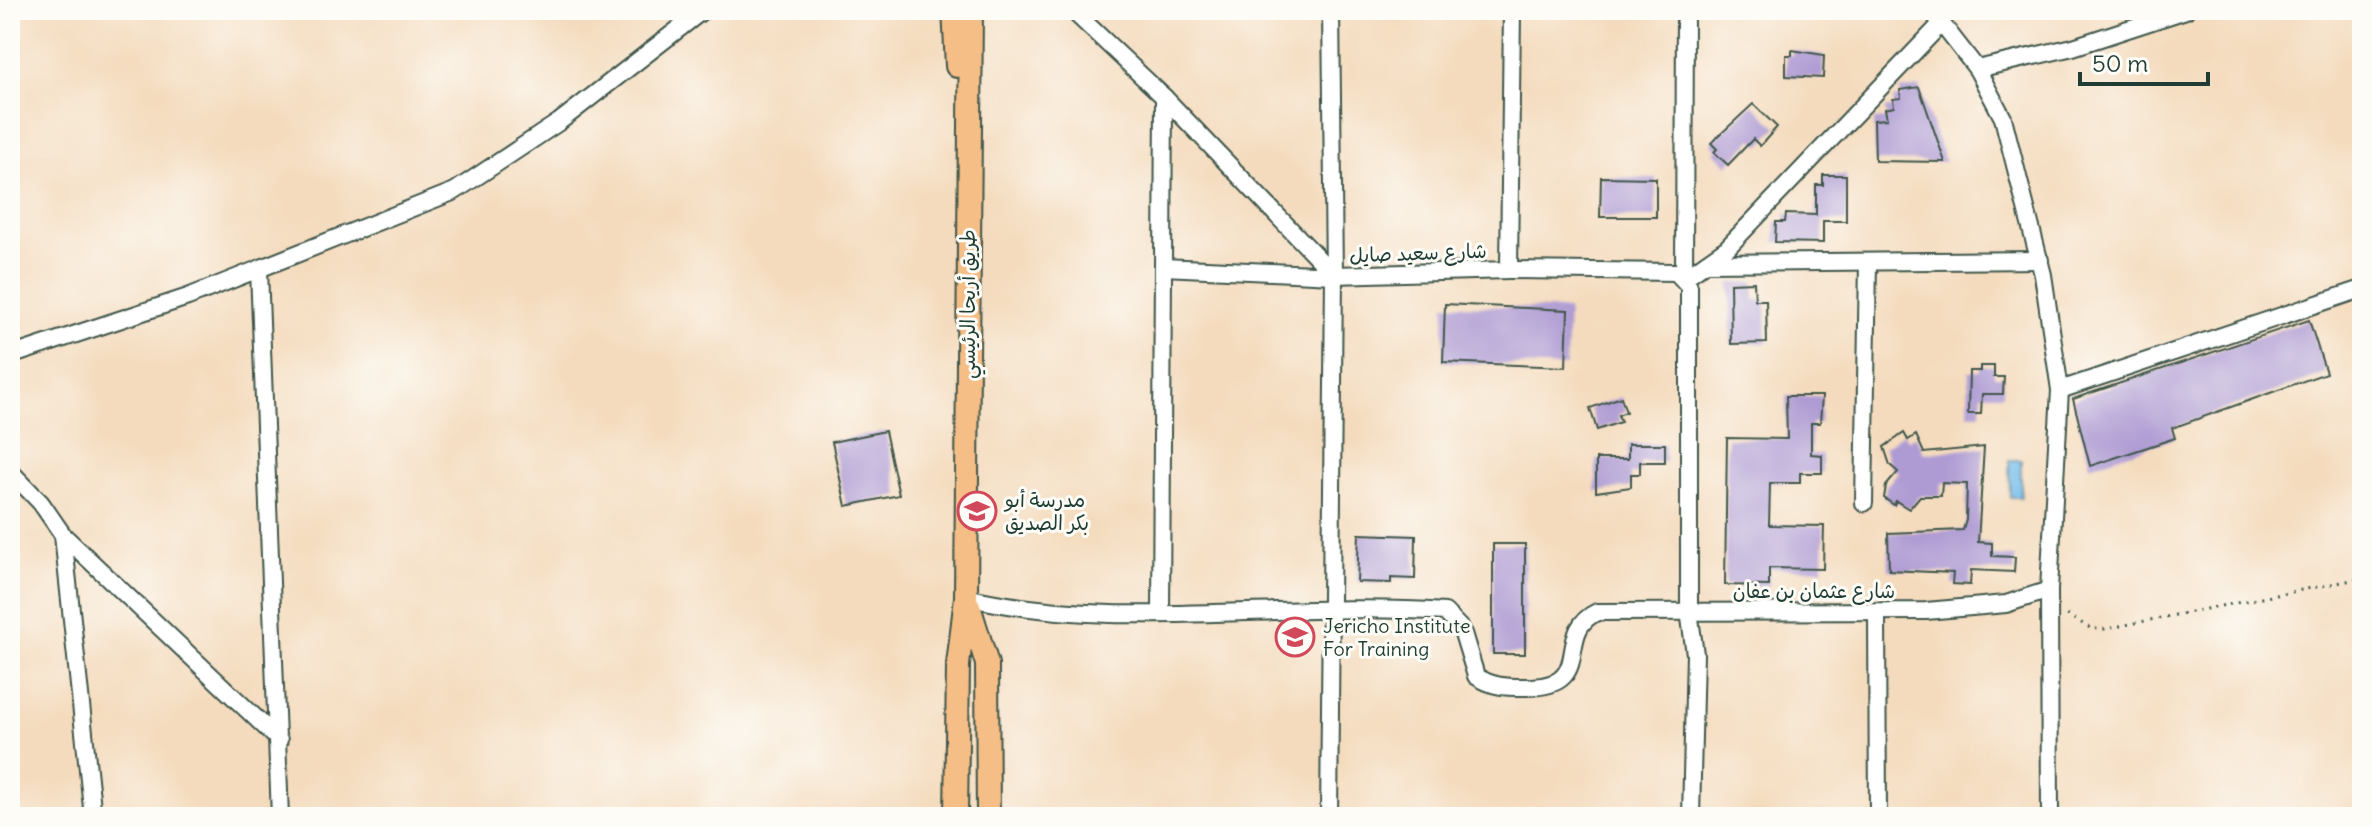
<svg xmlns="http://www.w3.org/2000/svg" width="2372" height="827" viewBox="0 0 2372 827" font-family="Delius,'Playpen Sans Arabic',sans-serif">
  <style>
    .water { fill: #73bbeb; stroke: #497c90; stroke-width: 2 }
    .building { fill: #af9bd3 }
    .lines { fill: none; stroke-linecap: round; stroke-linejoin: round }
    .minor-casing { stroke: #3f5549; stroke-width: 20 }
    .major-casing { stroke: #3f5549; stroke-width: 26 }
    .path { stroke: #3f5549; stroke-width: 3; stroke-dasharray: 2 6; stroke-linecap: butt }
    .minor { stroke: #fff; stroke-width: 16 }
    .major { stroke: #f6be87; stroke-width: 22 }
    .labels { text-anchor: middle; stroke-width: 6; stroke-linejoin: round; paint-order: stroke }
    .street-label { font-size: 20px; fill: #1f3d34; stroke: #fdfcf7 }
    .poi-label { font-size: 20px; fill: #1f3d34; stroke: #fdfcf7; text-anchor: start }
  </style>
  <rect width="100%" height="100%" fill="#fdfcf7"/>
  <filter id="ink" filterUnits="userSpaceOnUse"><feTurbulence type="fractalNoise" baseFrequency=".0125" numOctaves="2"/><feDisplacementMap in="SourceGraphic" scale="16" xChannelSelector="R" yChannelSelector="G"/><feConvolveMatrix kernelMatrix="1 2 1 2 8 2 1 2 1" color-interpolation-filters="sRGB"/></filter>
  <filter id="wash" filterUnits="userSpaceOnUse"><feTurbulence type="fractalNoise" baseFrequency=".006" numOctaves="4" result="noise"/><feDisplacementMap in="SourceGraphic" scale="32" xChannelSelector="R" yChannelSelector="G"/><feGaussianBlur stdDeviation="1.8" result="paint"/><feColorMatrix in="noise" values="0 0 0 0 0 0 0 0 0 0 0 0 0 0 0 0 0 1.4 0 .05"/><feComposite in="paint" operator="in"/></filter>
  <g filter="url(#wash)">
    <rect width="100%" height="100%" fill="#f4dbbe"/>
    <path class="water" d="M2009,460h12v37h-11z"/>
    <g id="blocks">
      <g class="building">
        <path d="M1792,50l32,5 -1,23 -37,-2v-21h6z"/>
        <path d="M1919,87l26,75 -70,-1 -1,-41 13,-1 -2,-10 9,-2 -1,-8 8,-1 -1,-8z"/>
        <path d="M1753,104l24,23 -17,19 -7,-7 -25,26 -14,-13 3,-3 -6,-6z"/>
        <path d="M1823,175h23v46h-23v22l-48,-1 1,-20h9l1,-8 30,1v-30h7z"/>
        <path d="M1601,177l55,1v39h-56z"/>
        <path d="M1754,282l1,18h11l1,43 -36,1 -1,-61z"/>
        <path d="M1445,304l123,6 -2,57 -123,-5z"/>
        <path d="M2309,320l17,53 -154,55 3,10 -85,28 -17,-67z"/>
        <path d="M1980,366h14v11h10l-1,17h-21l-1,20h-13l1,-43h11z"/>
        <path d="M1786,396h36l-2,27h-9v31l11,1v18h-22v10h-30l-1,42 55,1 -1,43 -54,-1v18l-44,-1 2,-147 60,1z"/>
        <path d="M1621,397l5,15 -8,3 3,7 -24,8 -7,-22z"/>
        <path d="M885,431l14,64 -53,11 -14,-64z"/>
        <path d="M1904,433l4,7 8,-5 8,18 60,-6 -6,95 14,1v13l23,1 -1,15 -43,-2 -1,15 -18,-1 1,-11 -64,-3 -1,-37 75,-3 3,-10 1,-36 -25,-1 -1,13h-21l-11,13 -13,-8 -2,4 -10,-7 2,-12 12,-14 -8,-7 -6,-18z"/>
        <path d="M1628,444h37v18h-25v12h-9v13l-35,5v-33h32z"/>
        <path d="M1359,534l57,2 -1,43 -24,-1v5l-34,-1z"/>
        <rect x="1493" y="544" width="32" height="110"/>
      </g>
    </g>
  </g>
  <g filter="url(#ink)">
    <use href="#blocks" fill-opacity="0" stroke="#3f5549" stroke-width="2"/>
    <g class="lines">
      <g class="minor-casing">
        <g id="minor">
          <path d="M1072,10l92,87 -3,517"/>
          <path d="M1331,10l3,265 175,-5 3,-260"/>
          <path d="M1931,10l46,59 26,49 40,157 17,115 -11,200 1,227"/>
          <path d="M1977,69l96,-22 113,-37"/>
          <path d="M1164,97l170,178 -5,542"/>
          <path d="M1706,263l334,-3"/>
          <path d="M1163,267l171,8"/>
          <path d="M259,270l21,547"/>
          <path d="M1509,270l167,2 13,14v325l6,43 -4,163"/>
          <path d="M1684,278l43,-30 213,-223"/>
          <path d="M1684,278l1,-268"/>
          <path d="M10,356l178,-59 267,-106 104,-69 144,-112"/>
          <path d="M2060,390l302,-101"/>
          <path d="M10,471l31,32 22,32 30,282"/>
          <path d="M1864,503l4,-241"/>
          <path d="M63,535l216,205"/>
          <path d="M966,597c157,36 320,3 479,15l17,18 14,46c16,11 30,11 48,11 75,1 28,-54 73,-75l329,-1 80,-7 43,-14"/>
          <path d="M1877,613l1,204"/>
        </g>
      </g>
      <g class="major-casing">
        <g id="major">
          <path d="M954,10l3,56"/>
          <path d="M969,606l18,58 1,153"/>
          <path d="M956,817l2,-152 8,-68 5,-587"/>
        </g>
      </g>
      <path class="path" d="M2067,615l25,14h13l257,-51"/>
      <use href="#minor" class="minor"/>
      <use href="#major" class="major"/>
    </g>
  </g>
  <defs>
    <g id="school-ring" transform="scale(2)"><circle r="9.5" fill="#fdfcf7" stroke="#d1495b" stroke-width="1.5"/><path d="M0-5L7-2L0 1L-7-2ZM-4 1L0 2.5L4 1V4Q0 6-4 4Z" fill="#d1495b"/></g>
    <g id="university-ring" transform="scale(2)"><circle r="9.5" fill="#fdfcf7" stroke="#d1495b" stroke-width="1.5"/><path d="M0-5L7-2L0 1L-7-2ZM-4 1L0 2.5L4 1V4Q0 6-4 4Z" fill="#d1495b"/></g>
  </defs>
  <g fill-rule="evenodd">
    <use href="#school-ring" x="977" y="511"/>
    <use href="#university-ring" x="1295" y="637"/>
  </g>
  <g class="labels">
    <g class="street-label">
      <text transform="translate(1418 253) rotate(-2)" y="7">شارع سعيد صايل</text>
      <text transform="translate(968 304) rotate(-90)" y="7">طريق أريحا الرئيسي</text>
      <text x="1814" y="598">شارع عثمان بن عفان</text>
    </g>
    <g class="poi-label">
      <text x="1005" y="507">مدرسة أبو<tspan x="1005" dy="23">بكر الصديق</tspan></text>
      <text x="1323" y="633">Jericho Institute<tspan x="1323" dy="23">For Training</tspan></text>
    </g>
  </g>
  <rect width="2372" height="827" fill="none" stroke="#fdfcf7" stroke-width="40"/>
  <path d="M2080 72v12h128v-12" fill="none" stroke="#1f3d34" stroke-width="4"/>
  <text x="2092" y="72" font-size="24" fill="#1f3d34" stroke="#fdfcf7" stroke-width="6" paint-order="stroke">50 m</text>
</svg>
